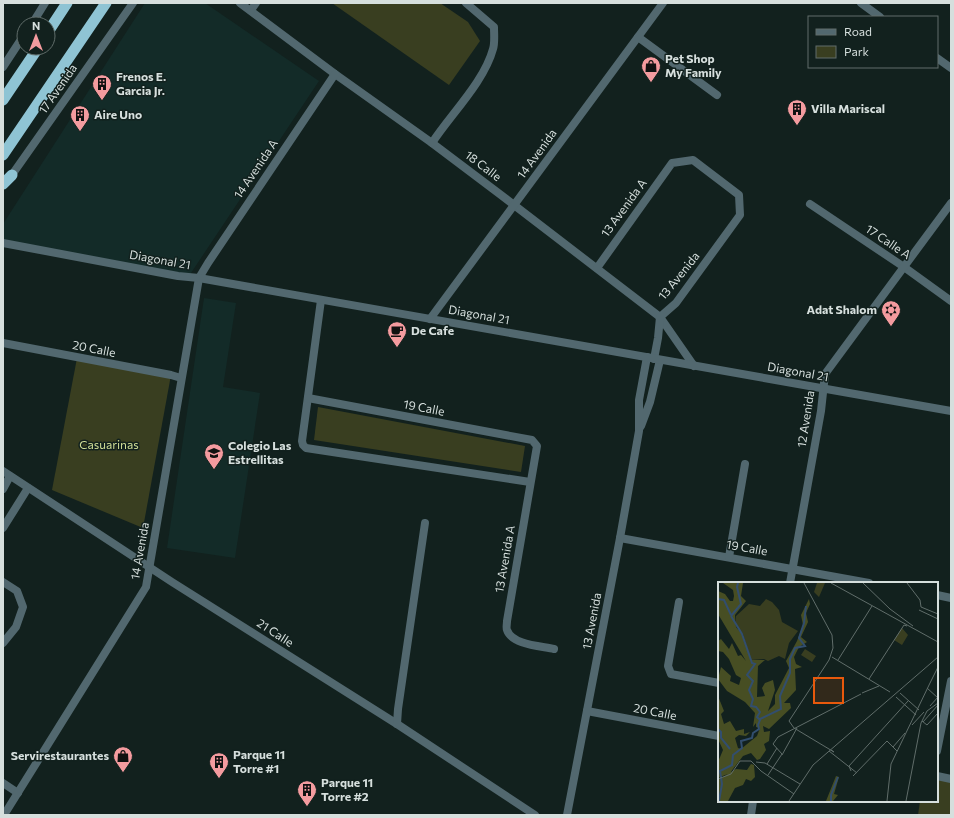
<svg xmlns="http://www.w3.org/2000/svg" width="954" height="818" viewBox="0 0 954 818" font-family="Commissioner,sans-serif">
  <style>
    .built { fill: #132b28 }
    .green { fill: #393e20 }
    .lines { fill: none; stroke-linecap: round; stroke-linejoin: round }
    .minor { stroke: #52686f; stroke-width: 8 }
    .tertiary { stroke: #52686f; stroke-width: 8 }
    .trunk { stroke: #8fc4d4; stroke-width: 11 }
    .labels { text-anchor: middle; stroke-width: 3; stroke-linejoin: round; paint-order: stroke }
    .poi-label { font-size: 12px; font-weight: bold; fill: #d6dfdd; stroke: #12211e; text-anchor: start }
    .street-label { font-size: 12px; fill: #d6dfdd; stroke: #12211e }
    .park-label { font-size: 12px; fill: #d0de96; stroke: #12211e }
    .inset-river { fill: none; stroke: #324e6e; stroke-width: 2 }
    .inset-road { fill: none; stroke: #606d6a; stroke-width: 1 }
    .view { fill: #e8590c; fill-opacity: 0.15; stroke: #e8590c; stroke-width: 2 }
    .inset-edge { fill: none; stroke: #d6dfdd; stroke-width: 2 }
  </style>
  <rect width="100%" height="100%" fill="#12211e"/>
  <g class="built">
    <path d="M145,3h60l114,78 -130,195 -186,-33v-19z"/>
    <path d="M204,298l32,5 -13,84 37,6 -25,165 -68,-10z"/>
  </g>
  <g class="green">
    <path d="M332,3h108l28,19 12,19 -31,44z"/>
    <path d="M77,358l94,17 -28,153 -91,-38z"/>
    <path d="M318,407l207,39 -4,26 -207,-32z"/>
    <path d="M937,777l14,3v35h-33l2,-14h17z"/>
  </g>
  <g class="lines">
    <g class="minor">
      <path d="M240,3l95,71 97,69 69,52 159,122 34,49"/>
      <path d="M861,3l19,14"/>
      <path d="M251,10l5,-7"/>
      <path d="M638,37l79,58"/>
      <path d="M937,58l14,10"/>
      <path d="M432,143c19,-29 52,-61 61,-94 2,-6 1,-15 1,-22l-28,-24"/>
      <path d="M810,204l94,63 47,34"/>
      <path d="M597,268l75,-105 21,-3 46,35 1,20 -64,88 -16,14 -2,21 -4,21"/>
      <path d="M321,300l-19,141 1,4 3,3 224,34"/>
      <path d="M430,319l233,-316"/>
      <path d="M3,343l168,32 10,3"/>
      <path d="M308,398l224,42 5,6 -30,175c0,3 -1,7 0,9 5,15 34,16 47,19"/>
      <path d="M641,426l9,-24 10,-42"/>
      <path d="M3,471l169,111 225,142 138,91"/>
      <path d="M3,489l7,-13"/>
      <path d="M3,528l25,-40"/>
      <path d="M620,538l249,45"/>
      <path d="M729,557l16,-93"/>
      <path d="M3,582l14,9 6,16 -7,20 -13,16"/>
      <path d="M790,583l31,-172 4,-37 126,-171"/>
      <path d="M937,595l14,3"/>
      <path d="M679,602l-11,64 3,8 48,9"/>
      <path d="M587,711l132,25"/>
      <path d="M397,724l1,-15 27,-186"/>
      <path d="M937,751l14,-70"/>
      <path d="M937,776l14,3"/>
      <path d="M3,783l15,10"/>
      <path d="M4,815l142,-228 53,-309 9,-15 127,-189"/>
      <path d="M567,815l53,-277 19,-107v-31l8,-43"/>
      <path d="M751,815l2,-14"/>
    </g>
    <g class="tertiary">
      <path d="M32,24l13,-21"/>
      <path d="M3,67l21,-32"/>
      <path d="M9,179l124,-176"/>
      <path d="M3,243l175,33 21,2 752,133"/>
    </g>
    <g class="trunk">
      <path d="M48,32l19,-29"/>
      <path d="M3,100l35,-52"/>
      <path d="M3,155l103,-152"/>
      <path d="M3,184l9,-9"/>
    </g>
  </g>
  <defs>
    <g id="shop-pin" transform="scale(1)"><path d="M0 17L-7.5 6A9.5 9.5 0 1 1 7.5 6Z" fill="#f49b9f" stroke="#12211e"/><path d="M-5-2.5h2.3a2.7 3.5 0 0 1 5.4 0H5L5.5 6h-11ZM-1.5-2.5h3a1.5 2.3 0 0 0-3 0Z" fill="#111"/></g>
    <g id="building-pin" transform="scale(1)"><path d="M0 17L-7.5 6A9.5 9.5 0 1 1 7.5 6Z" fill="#f49b9f" stroke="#12211e"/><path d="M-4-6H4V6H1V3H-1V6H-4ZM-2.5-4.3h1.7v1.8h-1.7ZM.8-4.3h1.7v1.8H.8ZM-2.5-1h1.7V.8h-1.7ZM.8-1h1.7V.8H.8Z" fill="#111"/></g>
    <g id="synagogue-pin" transform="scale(1)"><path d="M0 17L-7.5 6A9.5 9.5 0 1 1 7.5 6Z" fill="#f49b9f" stroke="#12211e"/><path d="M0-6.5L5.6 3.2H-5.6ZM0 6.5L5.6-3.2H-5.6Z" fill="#111"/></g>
    <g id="cafe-pin" transform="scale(1)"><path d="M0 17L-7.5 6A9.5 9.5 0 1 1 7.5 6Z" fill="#f49b9f" stroke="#12211e"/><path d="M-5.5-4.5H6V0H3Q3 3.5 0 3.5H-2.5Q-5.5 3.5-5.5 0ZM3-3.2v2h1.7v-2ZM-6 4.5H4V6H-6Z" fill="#111"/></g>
    <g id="school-pin" transform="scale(1)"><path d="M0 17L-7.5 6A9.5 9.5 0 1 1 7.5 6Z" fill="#f49b9f" stroke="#12211e"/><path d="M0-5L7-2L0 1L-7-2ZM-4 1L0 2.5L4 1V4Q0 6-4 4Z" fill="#111"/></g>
  </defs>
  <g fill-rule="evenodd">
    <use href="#shop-pin" x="651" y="66"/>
    <use href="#building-pin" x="102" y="84"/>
    <use href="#building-pin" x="797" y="109"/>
    <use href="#building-pin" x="80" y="115"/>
    <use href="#synagogue-pin" x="891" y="310"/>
    <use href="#cafe-pin" x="397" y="331"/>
    <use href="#school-pin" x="214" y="453"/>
    <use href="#shop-pin" x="123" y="756"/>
    <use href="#building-pin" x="219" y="762"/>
    <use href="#building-pin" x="307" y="790"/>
  </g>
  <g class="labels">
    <g class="poi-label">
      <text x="665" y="63">Pet Shop<tspan x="665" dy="14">My Family</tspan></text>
      <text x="116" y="81">Frenos E.<tspan x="116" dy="14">Garcia Jr.</tspan></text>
      <text x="811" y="113">Villa Mariscal</text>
      <text x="94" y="119">Aire Uno</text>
      <text x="877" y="314" text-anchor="end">Adat Shalom</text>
      <text x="411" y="335">De Cafe</text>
      <text x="228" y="450">Colegio Las<tspan x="228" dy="14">Estrellitas</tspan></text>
      <text x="233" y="759">Parque 11<tspan x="233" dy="14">Torre #1</tspan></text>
      <text x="109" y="760" text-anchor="end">Servirestaurantes</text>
      <text x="321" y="787">Parque 11<tspan x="321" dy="14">Torre #2</tspan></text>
    </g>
    <g class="street-label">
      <text transform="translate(58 89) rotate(-55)" y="4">17 Avenida</text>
      <text transform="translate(537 154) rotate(-54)" y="4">14 Avenida</text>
      <text transform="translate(483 166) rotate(37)" y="4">18 Calle</text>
      <text transform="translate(256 169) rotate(-56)" y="4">14 Avenida A</text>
      <text transform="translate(624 208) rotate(-54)" y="4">13 Avenida A</text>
      <text transform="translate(888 242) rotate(34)" y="4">17 Calle A</text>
      <text transform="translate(160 260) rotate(10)" y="4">Diagonal 21</text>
      <text transform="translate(679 276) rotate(-51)" y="4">13 Avenida</text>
      <text transform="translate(479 315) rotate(10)" y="4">Diagonal 21</text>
      <text transform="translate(94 349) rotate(11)" y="4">20 Calle</text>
      <text transform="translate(798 372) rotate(10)" y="4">Diagonal 21</text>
      <text transform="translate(424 408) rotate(11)" y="4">19 Calle</text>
      <text transform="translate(806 419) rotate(-81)" y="4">12 Avenida</text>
      <text transform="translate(747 548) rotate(10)" y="4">19 Calle</text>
      <text transform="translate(140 551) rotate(-80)" y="4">14 Avenida</text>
      <text transform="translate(505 559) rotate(-80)" y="4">13 Avenida A</text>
      <text transform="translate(592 621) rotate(-79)" y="4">13 Avenida</text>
      <text transform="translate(275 633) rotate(33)" y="4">21 Calle</text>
      <text transform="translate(655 712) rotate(11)" y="4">20 Calle</text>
    </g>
    <g class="park-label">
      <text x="109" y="449">Casuarinas</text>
    </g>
  </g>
  <g transform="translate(718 582)">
    <rect width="220" height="220" fill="#12211e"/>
    <path d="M99,1h8l-6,14 -5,-5zM48,17l6,3 7,8 3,12 16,9 -9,12 -4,16 -6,-3 -11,5 -4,-2 -13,1 -8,-26 -7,-8v-10l13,-12 11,2zM184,46l6,7 -6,10 -8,-5zM87,67l11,7 -4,6 -11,-7z" fill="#393e20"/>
    <path d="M5,1h20l-2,13 5,5 -11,14 1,12 6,7 9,26h14l-7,6 -1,31 8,-1 -3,-8 3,-5 8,-3 2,10 -7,21 7,-7v-9l14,-27 -3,-7 11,-20 6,-16 -2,-10 8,-16 1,5 -4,9 2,9 -7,15 6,5 -8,5 -5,10 2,7 6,3 -7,2 1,21 -12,13h6l1,5 -22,21 -6,-3 1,6 6,-1 -1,10 -5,3 2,6 -6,9 -3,1 -6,-7 -8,3 -13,17 -12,5v-16l5,-12 -5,-11v-43l6,15 -3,3 3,10 6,-3 6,10 8,-2v5l6,-2 -4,4 -7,-1 -4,3 3,10 3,1 16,-13 3,-8 -4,-1v-4l-3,4 2,-14 -10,-11 -18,-11 -9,-12 3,-12 10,9 -1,5 9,4 2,-7 -5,-3 -7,-16 -6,-7 -5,-1v-10l3,-2 8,10 3,-6 6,13 3,-1 5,6 -28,-47v-23l7,3 5,7h3l1,-5 -1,-6zM33,182l3,1 1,12 -4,4 -5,-2 -3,6 -8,3 -7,13h-10v-21l18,-11 11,1zM118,194l3,1 -5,17 4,1 -5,6h-7z" fill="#474e23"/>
    <path class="inset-river" d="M0,17l6,1 7,15M13,34l10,-12 -4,-17 1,-4M42,137l21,-10 -1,-13 10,-23v-14l5,-11 10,-2 -6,-8 5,-15 2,-17M0,147l3,3v6l9,11M1,219l3,-17 -2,-13 12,-6 1,-10 9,-7 -1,-7 11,-3 1,-5 6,-4 -1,-4 2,-5 -3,-3 3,-5 -4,-5 -5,-1 2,-7 -4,-9 4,-9 -6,-6 8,-11 -3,-1 -10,-29 -11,-18M113,219v-6l7,-18"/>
    <path class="inset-road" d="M86,1l28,52 1,13 -4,12 -40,61 5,7 40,24 -3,-2M113,1l107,59M145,1l27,26 23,17M189,1l13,17 1,7M203,25l17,7M201,28l19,9M114,75l58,35M120,78l34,-54M151,97l35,-54 3,1M212,101l8,-16M209,106l11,10M144,111l17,-7M182,111l19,17M178,115l20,18M212,124l8,-9M204,139l5,4 11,-12M205,140l15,-17M194,143l12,-13M175,165l12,-14M111,169l28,22M64,173l15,-27M38,180l9,1 35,21M49,182l10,-16M133,189l-2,-5 59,-65M50,193l14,-21 -9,-10 5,-7 83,-43M135,194l34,-35 10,10M0,197l13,-5 9,-13h11l10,10 33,23M71,219l24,-36 125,-108M169,219l4,-37 39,-81M188,219l15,-78 6,-12 11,-8"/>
    <path class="view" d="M96,96h29v25h-29z"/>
    <rect width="220" height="220" class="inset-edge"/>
  </g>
  <rect width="954" height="818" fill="none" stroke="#d6dfdd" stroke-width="8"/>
  <rect x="808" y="16" width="130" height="52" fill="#12211e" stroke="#606d6a"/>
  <rect x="816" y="29" width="20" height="6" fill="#52686f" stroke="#606d6a"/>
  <text x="844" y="36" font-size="12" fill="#d6dfdd">Road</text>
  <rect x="816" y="46" width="20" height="12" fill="#393e20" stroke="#606d6a"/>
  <text x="844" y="56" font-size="12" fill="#d6dfdd">Park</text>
  <g transform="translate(36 36)"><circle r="19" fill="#12211e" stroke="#606d6a"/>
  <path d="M0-3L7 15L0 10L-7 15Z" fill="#f49b9f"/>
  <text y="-6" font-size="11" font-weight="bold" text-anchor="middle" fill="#d6dfdd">N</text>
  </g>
</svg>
